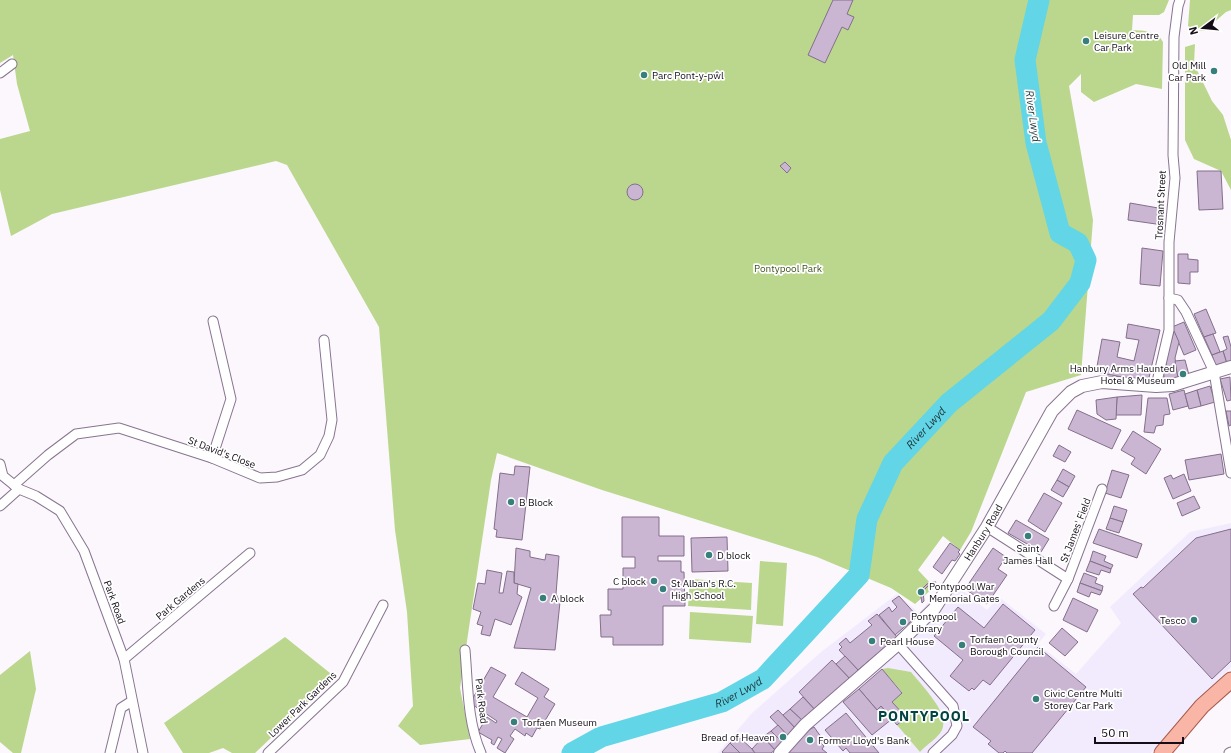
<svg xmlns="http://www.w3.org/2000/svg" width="1231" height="753" viewBox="0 0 1231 753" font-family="'IBM Plex Sans',sans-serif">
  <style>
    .commercial { fill: #f2ebfd }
    .green { fill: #bad78d }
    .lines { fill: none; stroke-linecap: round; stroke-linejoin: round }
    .river { stroke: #62d5e6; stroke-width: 21 }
    .building { fill: #cab5d3; stroke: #836f8b }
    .minor-casing { stroke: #887490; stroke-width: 11 }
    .tertiary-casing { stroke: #887490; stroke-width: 14 }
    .primary-casing { stroke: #a65b4d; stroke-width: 17 }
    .minor { stroke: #fff; stroke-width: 9 }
    .tertiary { stroke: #fff; stroke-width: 12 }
    .primary { stroke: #f9b6a6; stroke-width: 15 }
    .poi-dot { fill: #377f7b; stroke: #fff; stroke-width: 1.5 }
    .labels { text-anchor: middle; stroke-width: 3.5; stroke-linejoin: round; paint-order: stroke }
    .poi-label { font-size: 10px; fill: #140d17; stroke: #fff; text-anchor: start }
    .street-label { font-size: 10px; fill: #140d17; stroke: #fff }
    .park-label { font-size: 10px; fill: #3f511b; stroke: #fff }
    .water-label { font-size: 11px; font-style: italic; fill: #1d3235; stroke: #fff }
    .district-label { font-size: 14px; font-weight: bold; letter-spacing: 1px; fill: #014442; stroke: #fff }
  </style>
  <rect width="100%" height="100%" fill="#fbf7fd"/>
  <path class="commercial" d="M1231,523v145l-49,48 -31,37h-433l34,-40 69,-61 76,-58 22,19 30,-34 38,31 12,-13 47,37 -8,10 38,30 45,-51 -11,-16 80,-75z"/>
  <g class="green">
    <path d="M0,0h1169l-5,12 -5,3h-26l-1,15c12,1 25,0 31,12l-1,47 -26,-5 -42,18 -13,-10v-18l-12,12 24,134 -12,155 -55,17 -55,140 -11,18 -17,-14 -25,34 16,17 -19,17 -24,-16 -74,-31 -215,-67 -105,-37 -6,27 -31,208 10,51 -50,6 -22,-19 15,-20 -6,-94 -12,-82 -16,-203 -92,-162 -11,-4 -224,53 -41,22 -11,-46v-51l30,-8 -13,-47 -4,-29 -13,8z"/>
    <path d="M1190,0h41v10l-5,2 -22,19 -9,-1 -7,-4z"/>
    <path d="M1195,44l-1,20 18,37 11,14 8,25v50l-10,-19 -27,-12 -9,-19v-93z"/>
    <path d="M760,561l27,2 -4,63 -27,-2z"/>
    <path d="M690,579l62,4 -1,27 -63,-4z"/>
    <path d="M690,612l63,4 -2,27 -62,-4z"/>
    <path d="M285,637l50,40 -80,76h-23l-9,-5 -14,5h-26l-19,-30z"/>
    <path d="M30,651l6,38 -15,64h-8l-13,-11v-67z"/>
    <path d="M888,668l23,4c11,14 39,41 31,58 -4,8 -16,15 -22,22l-23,-27 8,-8 -13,-15 10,-10 -20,-23z"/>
  </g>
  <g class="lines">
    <path class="river" id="s1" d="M572,753l29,-16 121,-35 41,-23 96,-104 8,-56 26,-56 56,-60 102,-82 29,-38 6,-23 -8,-17 -18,-10 -24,-90 -11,-83 14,-60"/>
  </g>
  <g class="building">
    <path d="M833,0h20l-6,14 7,3 -6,13 -6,-3 -17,36 -17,-8z"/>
    <path d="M785,162l6,6 -4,5 -7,-7z"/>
    <path d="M1197,171h24l2,38 -24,1z"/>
    <circle cx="635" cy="192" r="8"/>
    <path d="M1130,203l34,6 -1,16 -35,-5z"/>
    <path d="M1142,248l21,3 -3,35 -20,-2z"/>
    <path d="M1178,254h10v5l10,1v12h-8v12l-12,-1z"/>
    <path d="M1206,309l10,24 -12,4 -10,-23z"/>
    <path d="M1184,322l12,28 -12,5 -12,-28z"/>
    <path d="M1128,324l32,6 -12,52 -52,-10 6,-33 18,3 -3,15 17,4 5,-21 -13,-2z"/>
    <path d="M1174,331l5,11 -4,16 3,20 -13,2 -3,-11h5l-1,-10z"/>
    <path d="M1213,334l7,18 -8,3 -8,-18z"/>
    <path d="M1228,336l3,11v16l-4,1 -4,-13 4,-2 -4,-12z"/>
    <path d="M1223,351l4,13 -11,4 -4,-13z"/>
    <path d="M1185,360l4,15 -11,3 -3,-17z"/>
    <path d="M1230,377l1,23 -4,1 -7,-22z"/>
    <path d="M1210,386l5,16 -14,4 -4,-16z"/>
    <path d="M1184,390l4,16 -15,4 -4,-16z"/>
    <path d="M1197,390l4,16 -12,3 -4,-15z"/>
    <path d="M1142,395l-1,20h-25l1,-18z"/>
    <path d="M1117,397l-1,22 -10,1 -9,-6 -1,-14z"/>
    <path d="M1148,398h19l3,16 -6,1 -1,10 -7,1 -2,7 -10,-1z"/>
    <path d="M1077,410l44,20 -9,19 -44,-20z"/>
    <path d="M1226,411h5v14l-2,1z"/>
    <path d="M1133,431l28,18 -15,25 -15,-10 4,-6 -14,-8z"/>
    <path d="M1059,445l12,7 -6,10 -12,-6z"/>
    <path d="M1221,454l3,20 -35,6 -4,-20z"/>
    <path d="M515,466l15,1 -8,73 -26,-3 1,-7 -3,-1 6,-56 14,2z"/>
    <path d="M1063,469l12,7 -6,11 -12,-7z"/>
    <path d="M1112,470l17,5 -8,23 -16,-5z"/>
    <path d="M1184,474l7,17 -18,8 -9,-21 7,-3 2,4z"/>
    <path d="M1057,480l12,7 -6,10 -12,-7z"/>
    <path d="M1044,493l18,10 -17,29 -17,-11z"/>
    <path d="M1194,496l6,12 -18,8 -5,-13z"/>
    <path d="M1114,506l13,4 -4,12 -13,-4z"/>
    <path d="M622,517h37v19h25v20h-26v5h23v11h3l1,34h-22v39h-50v-8h-12l-1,-22h11v-5h-3v-21h15v-21h12v-11h-13z"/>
    <path d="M1110,518l13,4 -4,11 -13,-4z"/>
    <path d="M1016,520l33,19 -8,13 -33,-19z"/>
    <path d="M1099,529l43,15 -5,14 -44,-15z"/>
    <path d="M1231,529v132l-19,18 -79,-85 8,-7 2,1 53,-50z"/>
    <path d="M727,537l1,34 -36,1 -1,-34z"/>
    <path d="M950,543l10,7 -2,2 2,2 -5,7 -3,-1 -10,14 -9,-7z"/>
    <path d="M516,548l14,3v6l15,3 1,-6 13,2 -3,38 4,8 -5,48 -41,-2 17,-60 -17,-5z"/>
    <path d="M993,548l13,9 -8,12 9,6 -20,29 -22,-15z"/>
    <path d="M1093,551l13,5 -2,5 9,4 -2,4 -21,-8z"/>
    <path d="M1090,561l21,8 -1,4 -9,-3 -2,5 -13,-4z"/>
    <path d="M487,570l15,3 -3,20h4l4,-22 7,1v11l4,1 -1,10 5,3 -11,28 -16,-6 -5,17 -9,-2 2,-8 -6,-2 4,-12 -8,-3 5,-26 7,1z"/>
    <path d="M1084,573l13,5 -2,5 8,3 -1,5 -22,-8z"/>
    <path d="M933,582h3l-2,3 -6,1 -5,5 1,10 -2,2 -2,-12 7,-7z"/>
    <path d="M1080,583l22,8 -2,4 -9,-3 -2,5 -12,-5z"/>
    <path d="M899,596l18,20 -22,19 -16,-20 10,-8 3,5 5,-5 -5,-6z"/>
    <path d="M1073,598l25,12 -11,22 -24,-12z"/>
    <path d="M1003,604l32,26 -45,55 -7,-5 -9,10 -2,-2 -3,3 -19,-15 13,-16 -29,-24 24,-29 26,21z"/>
    <path d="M877,614l20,23 -39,33 -19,-20 3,-3 -3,-3 7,-6 4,5 22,-18 -4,-4z"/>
    <path d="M1062,628l16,14 -13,14 -16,-13z"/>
    <path d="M1038,647l48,40 -54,66h-25l-2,-2 -2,2h-4l-11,-9 3,-3 -18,-14z"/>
    <path d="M845,656l13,14 -8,9 -14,-15z"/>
    <path d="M832,660l18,19 -34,32 -17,-19z"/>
    <path d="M491,667l15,8 -13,22 34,20 11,-19 -23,-14 7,-12 27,17 -5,8 11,7 -15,25 -3,-1 -5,9 -6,-4 -1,3 -10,-7 -5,7 4,3 -9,14 -8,-5 5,-9 -4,-2 -4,8 -3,-2 1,-3 -14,-8 9,-15 9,6 1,-2 -27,-18z"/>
    <path d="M882,669l20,24 -10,9 14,15 -9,8 -16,-19 -4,4 -18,-21z"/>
    <path d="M859,689l18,21 4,-4 11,13 -20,16 -29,-33z"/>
    <path d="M803,697l13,14 -12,11 -14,-13z"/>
    <path d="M790,709l14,13 -8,7 -13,-14z"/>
    <path d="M778,710l18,19 -8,7 -18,-19z"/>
    <path d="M846,713l33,40h-29l-4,-5 -3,3 -18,-21z"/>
    <path d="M778,725l10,11 -6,6 -11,-11z"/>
    <path d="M814,727l10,14 -3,2 3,3 -2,3 5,4h-41l21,-25 2,2z"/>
    <path d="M771,731l11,11 -7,8 -12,-13z"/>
    <path d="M738,736l14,13 3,4h-15l-10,-10z"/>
    <path d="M763,737l12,13 -4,3h-16l-3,-4z"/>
    <path d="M730,743l10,10h-17l-1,-1z"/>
  </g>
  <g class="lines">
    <g class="minor-casing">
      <g id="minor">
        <path d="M0,73l12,-9"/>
        <path d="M1169,298l9,2 8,12 28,60 17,101"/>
        <path d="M1156,386l13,-56v-88l6,-64 -2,-23 1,-118 4,-31 2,-6"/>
        <path d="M212,458l19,-59 -18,-78"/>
        <path d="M0,464l3,12 16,13 17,7 24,15 24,40 40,108 19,94"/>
        <path d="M14,485l34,-30 28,-21 43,-6 93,30 48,20 17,-1 25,-7 18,-15 9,-19 3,-16 -8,-80"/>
        <path d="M0,506l19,-17"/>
        <path d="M987,527l81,52"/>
        <path d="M1054,606l14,-27 34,-90"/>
        <path d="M898,644l55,62 4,20 -5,9 -19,18"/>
        <path d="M465,650c3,34 2,71 16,103"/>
        <path d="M124,659l126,-106"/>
        <path d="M110,753l11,-45 11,-7"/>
        <path d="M268,753l75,-71 40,-77"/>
        <path d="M1229,753l2,-1"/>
      </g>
    </g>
    <g class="tertiary-casing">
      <g id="tertiary">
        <path id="s2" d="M780,753l25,-28 93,-81 36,-35 53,-82 65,-116 19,-19 11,-6 20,-4 54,4 17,-1 58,-18"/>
      </g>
    </g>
    <g class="primary-casing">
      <path id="primary" d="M1162,753l40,-47 29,-26"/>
    </g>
    <use href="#minor" class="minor"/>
    <use href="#tertiary" class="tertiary"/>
    <use href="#primary" class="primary"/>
  </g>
  <g class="poi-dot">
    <circle cx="1086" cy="41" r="4"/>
    <circle cx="1214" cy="71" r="4"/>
    <circle cx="644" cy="75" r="4"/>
    <circle cx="1183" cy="374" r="4"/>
    <circle cx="511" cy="502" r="4"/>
    <circle cx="1028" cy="536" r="4"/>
    <circle cx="709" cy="555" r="4"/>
    <circle cx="654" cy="581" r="4"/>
    <circle cx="663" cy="589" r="4"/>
    <circle cx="921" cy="592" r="4"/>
    <circle cx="543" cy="598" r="4"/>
    <circle cx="1194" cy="620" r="4"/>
    <circle cx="903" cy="622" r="4"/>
    <circle cx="872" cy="641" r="4"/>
    <circle cx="962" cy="645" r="4"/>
    <circle cx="1036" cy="699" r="4"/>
    <circle cx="514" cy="722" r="4"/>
    <circle cx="783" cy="737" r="4"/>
    <circle cx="810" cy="740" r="4"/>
  </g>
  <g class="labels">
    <g class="poi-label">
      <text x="1094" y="39">Leisure Centre<tspan x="1094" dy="12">Car Park</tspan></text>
      <text x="1206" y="69" text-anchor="end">Old Mill<tspan x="1206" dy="12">Car Park</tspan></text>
      <text x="652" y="79">Parc Pont-y-pŵl</text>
      <text x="1175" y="372" text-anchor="end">Hanbury Arms Haunted<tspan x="1175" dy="12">Hotel &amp; Museum</tspan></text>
      <text x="519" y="506">B Block</text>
      <text x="1028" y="552" text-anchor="middle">Saint<tspan x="1028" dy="12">James Hall</tspan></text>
      <text x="717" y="559">D block</text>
      <text x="646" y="585" text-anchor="end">C block</text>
      <text x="671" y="587">St Alban's R.C.<tspan x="671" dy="12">High School</tspan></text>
      <text x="929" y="590">Pontypool War<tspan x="929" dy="12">Memorial Gates</tspan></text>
      <text x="551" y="602">A block</text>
      <text x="911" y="620">Pontypool<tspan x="911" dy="12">Library</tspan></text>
      <text x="1186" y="624" text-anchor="end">Tesco</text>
      <text x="970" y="643">Torfaen County<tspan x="970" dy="12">Borough Council</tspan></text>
      <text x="880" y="645">Pearl House</text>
      <text x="1044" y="697">Civic Centre Multi<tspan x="1044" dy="12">Storey Car Park</tspan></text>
      <text x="522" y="726">Torfaen Museum</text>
      <text x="775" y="741" text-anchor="end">Bread of Heaven</text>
      <text x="818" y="744">Former Lloyd's Bank</text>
    </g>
    <g class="street-label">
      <text transform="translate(1160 205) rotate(-87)" y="4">Trosnant Street</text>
      <text transform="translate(222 452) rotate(21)" y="4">St David's Close</text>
      <text transform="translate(1075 530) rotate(-69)" y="4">St James' Field</text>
      <text dy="4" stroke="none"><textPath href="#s2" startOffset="302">Hanbury Road</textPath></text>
      <text transform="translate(180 598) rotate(-40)" y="4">Park Gardens</text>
      <text transform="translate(115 602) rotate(70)" y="4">Park Road</text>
      <text transform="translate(482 701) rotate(83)" y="4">Park Road</text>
      <text transform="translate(302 704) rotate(-44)" y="4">Lower Park Gardens</text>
    </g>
    <g class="park-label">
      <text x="788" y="272">Pontypool Park</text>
    </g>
    <g class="water-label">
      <text transform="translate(1033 116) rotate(82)" y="4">River Lwyd</text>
      <text dy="4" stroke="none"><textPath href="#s1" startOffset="514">River Lwyd</textPath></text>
      <text dy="4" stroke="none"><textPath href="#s1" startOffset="178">River Lwyd</textPath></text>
    </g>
    <g class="district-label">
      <text x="924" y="721">PONTYPOOL</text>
    </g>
  </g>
  <g transform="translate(1203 28) rotate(254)" stroke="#ffffff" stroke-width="3" paint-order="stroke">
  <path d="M0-3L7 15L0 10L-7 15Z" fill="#140d17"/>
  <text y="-6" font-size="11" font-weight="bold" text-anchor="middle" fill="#140d17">N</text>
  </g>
  <path d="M1095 737v6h88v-6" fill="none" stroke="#140d17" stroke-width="2"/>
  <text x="1101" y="737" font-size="12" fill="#140d17" stroke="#ffffff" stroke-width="3" paint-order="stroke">50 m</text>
</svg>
